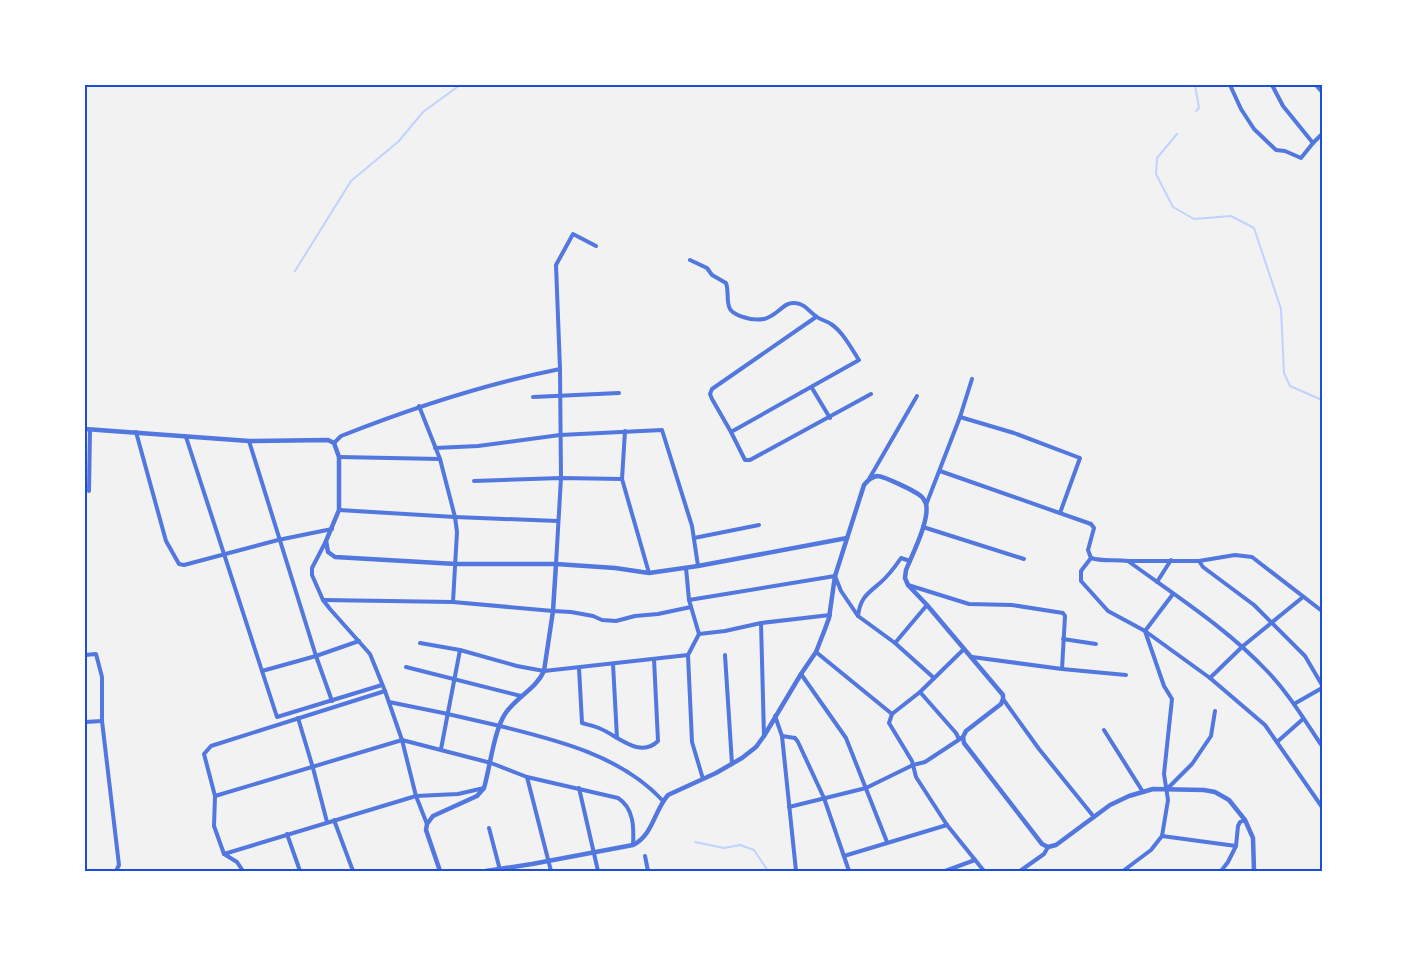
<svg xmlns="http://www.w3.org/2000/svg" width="1407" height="956" viewBox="0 0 1407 956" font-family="Signika,sans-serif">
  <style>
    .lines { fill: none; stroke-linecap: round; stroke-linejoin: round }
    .stream { stroke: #bfd3fe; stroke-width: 2 }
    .minor { stroke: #5277de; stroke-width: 4 }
    .tertiary { stroke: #5277de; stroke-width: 4.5 }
    .neatline { fill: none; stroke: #1d4ed8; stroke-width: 2 }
  </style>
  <rect width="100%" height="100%" fill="#f2f2f2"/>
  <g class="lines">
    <g class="stream">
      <path d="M1195,85l4,23 -3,3"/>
      <path d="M1177,134l-20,24 -1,16 17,33 21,12 37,-3 23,12 27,81 3,64 6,13 32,14"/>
      <path d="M295,271l56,-90 48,-40 24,-29 37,-27"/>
      <path d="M695,842l29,6 16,-3 14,5 14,21"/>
    </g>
    <g class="minor">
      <path d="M1230,85l11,24 13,20 22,21 9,1 16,7 12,-15"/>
      <path d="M1272,85l11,21 30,37 9,-9"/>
      <path d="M1316,85l6,7"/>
      <path d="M690,260l17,8 5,7 14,8c3,8 0,19 4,26 3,5 8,6 13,8 33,11 36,-16 52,-14 11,1 14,9 22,14 4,3 10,4 14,7 12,8 20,24 28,36l-128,72 14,28h5l121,-66"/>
      <path d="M812,388l18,30"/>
      <path d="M533,397l86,-4"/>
      <path d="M419,406l21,53 15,58 2,15 -4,70"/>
      <path d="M960,417l54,16 66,25 -20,55"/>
      <path d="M625,431l-3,48 27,94"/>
      <path d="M136,432l30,109 13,23 5,1 94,-25 54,-11"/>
      <path d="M731,432l-19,-33 -2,-5 2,-5 104,-72"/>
      <path d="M186,437l76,234 54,-15 43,-15"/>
      <path d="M249,441l67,215 16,45"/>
      <path d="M334,443l7,-7c71,-28 144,-52 219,-67"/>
      <path d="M435,448l43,-2 82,-11 102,-5 30,96 6,40"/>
      <path d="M339,457l101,2"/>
      <path d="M940,471l151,53 3,4 -6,22 3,8c12,4 24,1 37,3 48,35 100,68 140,111 21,22 37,49 54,74"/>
      <path d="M869,479l48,-83"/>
      <path d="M474,481l87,-3 61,1"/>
      <path d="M89,491l1,-61"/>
      <path d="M926,505l34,-88 12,-38"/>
      <path d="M339,510l116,7 103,4"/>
      <path d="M923,527l101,32"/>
      <path d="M694,538l65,-13"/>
      <path d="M326,541l-14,27v7l11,25 7,9 40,45 15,37 17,49 14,56 11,28"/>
      <path d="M1091,558l-10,13v10l27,30 37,20 65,47 55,47 57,82"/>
      <path d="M1128,561h71l36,-6 17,2 70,54"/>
      <path d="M1199,561l4,6 51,38 51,51 17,29"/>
      <path d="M556,564l5,-86 -1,-109 -4,-104 17,-31 23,12"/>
      <path d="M686,568l3,32 10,34"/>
      <path d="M1157,582l14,-22"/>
      <path d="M908,585l61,19 43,1 51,8 2,3 -3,53"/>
      <path d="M323,600l130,2 100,9 18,1 22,4 9,4 14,1 19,-5 23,-2 33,-7"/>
      <path d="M689,600l146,-24 6,15 17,25 37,27 39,35"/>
      <path d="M858,616c2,-18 9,-22 22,-33 8,-7 15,-16 21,-25l9,3"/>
      <path d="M761,623l3,113"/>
      <path d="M1063,639l33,5"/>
      <path d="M420,643l40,7 57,16 27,5 144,-16 11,-21 26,-3 36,-8 69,-8"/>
      <path d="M895,643l32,-38"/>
      <path d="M964,649l-44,43 -28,22 -3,9 23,38 4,16 31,48 37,46"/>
      <path d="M816,652l76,62"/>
      <path d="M85,655l11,-1 6,23v44l17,144 -3,6"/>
      <path d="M688,655l4,87 11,37"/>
      <path d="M725,655l7,109"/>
      <path d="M972,657l90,12 64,6"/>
      <path d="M613,664l4,74"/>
      <path d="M406,667l115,29"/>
      <path d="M579,668l3,55c6,2 13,3 19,6 17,7 39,30 57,12l-4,-82"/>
      <path d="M262,671l15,46 105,-32"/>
      <path d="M801,674l45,64 41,104"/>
      <path d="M1210,678l33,-32 60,-49"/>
      <path d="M920,692l36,41 3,6"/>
      <path d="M1003,699l36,50 55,68"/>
      <path d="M389,702c37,7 74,15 111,24 57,14 122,30 163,75"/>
      <path d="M1294,704l28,-16"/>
      <path d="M775,716l7,20 14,135"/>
      <path d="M298,718l15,50 14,54"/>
      <path d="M85,722l17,-1"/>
      <path d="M1104,730l39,62"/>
      <path d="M782,736l13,2 3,4 26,56 25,73"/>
      <path d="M1277,742l26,-23"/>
      <path d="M441,749l19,-99"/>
      <path d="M527,777l24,94"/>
      <path d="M579,788l19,83"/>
      <path d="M1167,789l25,-25 19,-28 4,-25"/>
      <path d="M215,796l187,-56 89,23 36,14 91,21c16,10 16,30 15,47"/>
      <path d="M789,807l77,-19 47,-23 12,-3 38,-25"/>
      <path d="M334,820l19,51"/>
      <path d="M489,828l11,42"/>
      <path d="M287,834l13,37"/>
      <path d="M1162,836l74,10"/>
      <path d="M224,854l-10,-28 1,-30 -11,-42 7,-8 174,-55"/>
      <path d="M645,856l3,15"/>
      <path d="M844,856l103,-31"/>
      <path d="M243,871l-6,-9 -13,-8 192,-58 42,-2 26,-6"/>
      <path d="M945,871l30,-11"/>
      <path d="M1020,871l24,-17 4,-7"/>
      <path d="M1123,871l28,-21 11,-14 6,-36 -4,-26 8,-75 -8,-13 -19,-55 28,-37"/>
      <path d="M1221,871l7,-9 8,-16 2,-20 2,-4 5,-2"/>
    </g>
    <g class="tertiary">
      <path d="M85,429l164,12 79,-1 6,3 5,14v53l-13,31 2,11 7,5 121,7h100l59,4 34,5 49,-7 149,-28"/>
      <path d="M440,871l-14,-41 1,-6 6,-8 44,-20 7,-8c6,-21 10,-57 21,-74 11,-17 31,-25 39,-43l9,-60 3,-47"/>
      <path d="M486,871l46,-7 101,-19c20,-10 21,-34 35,-50l48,-22 26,-15 14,-11 8,-11 37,-62 15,-22 9,-23 4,-11 6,-42 29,-91c4,-5 7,-8 13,-9 7,0 40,16 45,21 1,1 4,6 4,7 4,16 -14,51 -20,66l-1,8 3,7 19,20 76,90v4l-2,5 -35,27 -3,6 1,6 78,101 6,3 8,-2 54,-40 19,-9 24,-7 51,1 11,2 14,8 16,20 8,18 1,33"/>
    </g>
  </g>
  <rect width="1407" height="956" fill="none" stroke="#ffffff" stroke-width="172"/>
  <rect x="86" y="86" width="1235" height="784" class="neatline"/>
</svg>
